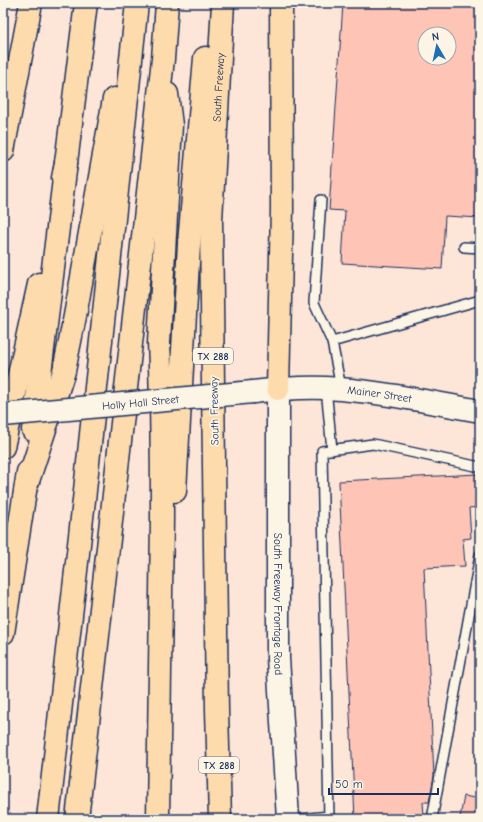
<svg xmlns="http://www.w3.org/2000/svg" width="483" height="822" viewBox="0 0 483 822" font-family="'Comic Neue',sans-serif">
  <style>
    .building { fill: #fec4b6; stroke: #1b2f5e; fill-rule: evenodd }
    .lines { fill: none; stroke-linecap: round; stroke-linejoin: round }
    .service-casing { stroke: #1b2f5e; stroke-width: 12 }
    .tertiary-casing { stroke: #1b2f5e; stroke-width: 25 }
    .secondary-casing { stroke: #1b2f5e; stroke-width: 25 }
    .motorway-casing { stroke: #1b2f5e; stroke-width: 25 }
    .service { stroke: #fcf5e5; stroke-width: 9 }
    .tertiary { stroke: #fcf5e5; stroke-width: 22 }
    .secondary { stroke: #fcf5e5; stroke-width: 22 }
    .motorway { stroke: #fddbac; stroke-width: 22 }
    .tertiary-bridge-casing { stroke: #1b2f5e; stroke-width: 25; stroke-linecap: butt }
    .tertiary-bridge { stroke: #fcf5e5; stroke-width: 22 }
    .labels { text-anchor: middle; stroke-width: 3; stroke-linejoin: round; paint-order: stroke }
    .shield { fill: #fcf5e5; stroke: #5e6a86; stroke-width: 1 }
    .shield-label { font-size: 10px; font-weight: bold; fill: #1b2f5e }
    .street-label { font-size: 11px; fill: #1b2f5e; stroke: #fcf5e5 }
  </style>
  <rect width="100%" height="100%" fill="#fde6d7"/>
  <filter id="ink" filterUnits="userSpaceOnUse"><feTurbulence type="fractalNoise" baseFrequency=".025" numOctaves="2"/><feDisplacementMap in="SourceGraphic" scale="8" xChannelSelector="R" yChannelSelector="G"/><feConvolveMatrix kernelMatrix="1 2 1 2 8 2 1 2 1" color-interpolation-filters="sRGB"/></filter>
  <g filter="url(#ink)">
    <g class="building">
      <path d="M343,3h137v215l-35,-2 -3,53 -100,-6 3,-52 -16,-1zM425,34h24v24h-24z"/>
      <path d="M478,474l2,33 -11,1 2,30 -8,1 2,27 -41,2 10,208 -5,26h-6l1,14h-9v3h-60l-16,-338z"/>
      <path d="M464,796l16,3v20l-20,-1z"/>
    </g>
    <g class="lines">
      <g class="service-casing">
        <g id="service">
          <path d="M321,200l-7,103 18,39 9,46"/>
          <path d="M464,247l16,1"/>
          <path d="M332,342l148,-42"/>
          <path d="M326,388l6,62"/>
          <path d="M299,819l30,-3"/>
          <path d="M329,819l-7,-368 51,-7 107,23"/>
          <path d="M432,819l48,-264"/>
        </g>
      </g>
      <g class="tertiary-casing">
        <g id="tertiary">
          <path id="s1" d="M253,392c24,-3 49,-5 73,-4 52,3 103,14 154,23"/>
        </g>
      </g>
      <g class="secondary-casing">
        <g id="secondary">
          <path id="s2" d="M278,389v269l10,161"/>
        </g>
      </g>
      <g class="motorway-casing">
        <g id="motorway">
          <path d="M3,151l28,-148"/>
          <path d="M63,178l3,-15 20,-160"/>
          <path d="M278,389l4,-180 -1,-206"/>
          <path d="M33,430l33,-267"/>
          <path d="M3,447l36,-163"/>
          <path d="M26,487l38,-116 11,-55 39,-217"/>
          <path d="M175,491l14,-247 16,-186"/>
          <path d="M3,633l25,-161"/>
          <path d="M48,819l36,-319 53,-497"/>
          <path d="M77,819l32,-280 54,-480 4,-56"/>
          <path d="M158,819c1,-100 3,-200 4,-300 0,-58 0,-117 -3,-176l12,-218 -4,-31"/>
          <path id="s3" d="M220,819l-3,-109 -6,-490 12,-217"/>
        </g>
      </g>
      <use href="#service" class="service"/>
      <use href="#tertiary" class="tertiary"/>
      <use href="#secondary" class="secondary"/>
      <use href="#motorway" class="motorway"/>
      <g class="tertiary-bridge-casing">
        <g id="tertiary-bridge">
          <path id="s4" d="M3,415l250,-23"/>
        </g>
      </g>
      <use href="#tertiary-bridge" class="tertiary-bridge"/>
    </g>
  </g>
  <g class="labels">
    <g class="shield">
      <rect x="193" y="348" width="40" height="16" rx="3"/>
      <rect x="199" y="757" width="40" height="16" rx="3"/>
    </g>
    <g class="shield-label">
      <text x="213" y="360">TX 288</text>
      <text x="219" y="769">TX 288</text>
    </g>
    <g class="street-label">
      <text dy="4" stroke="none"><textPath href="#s3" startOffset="732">South Freeway</textPath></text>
      <text dy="4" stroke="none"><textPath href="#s1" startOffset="127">Mainer Street</textPath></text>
      <text dy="4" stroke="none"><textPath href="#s4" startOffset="138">Holly Hall Street</textPath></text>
      <text transform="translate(214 411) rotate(-91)" y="4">South Freeway</text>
      <text dy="4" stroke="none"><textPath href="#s2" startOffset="215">South Freeway Frontage Road</textPath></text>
    </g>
  </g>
  <rect width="483" height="822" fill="none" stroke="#fcf5e5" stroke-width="16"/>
  <rect x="8" y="8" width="467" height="806" fill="none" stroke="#1b2f5e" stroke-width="1.5" filter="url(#ink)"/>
  <g transform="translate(437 46) rotate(351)"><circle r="19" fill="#fcf5e5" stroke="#a2a6af"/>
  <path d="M0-3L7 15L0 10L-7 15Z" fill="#1f6fb2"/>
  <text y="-6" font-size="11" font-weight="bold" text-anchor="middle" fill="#1b2f5e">N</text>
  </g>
  <path d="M329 788v6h109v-6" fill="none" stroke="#1b2f5e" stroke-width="2"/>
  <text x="335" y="788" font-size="12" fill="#1b2f5e" stroke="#fcf5e5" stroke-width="3" paint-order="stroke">50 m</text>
</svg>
